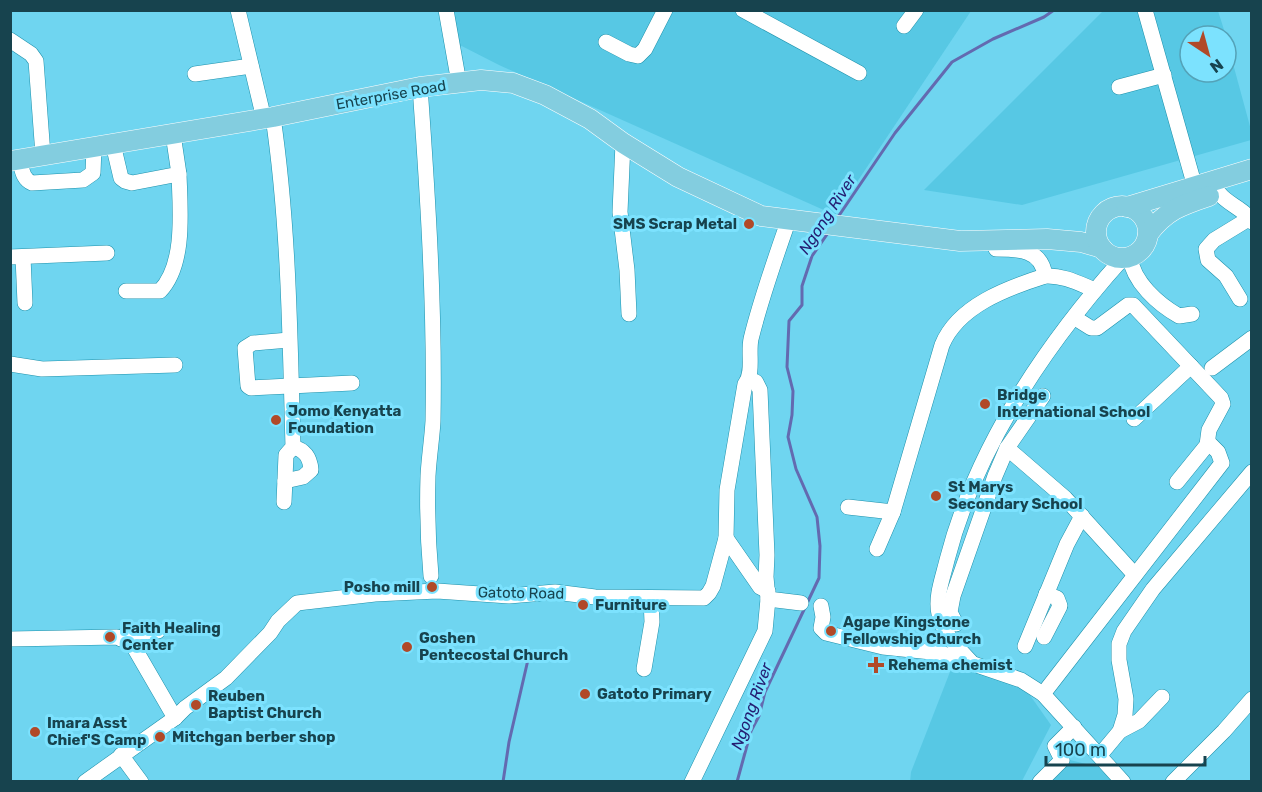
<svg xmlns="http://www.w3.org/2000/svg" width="1262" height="792" viewBox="0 0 1262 792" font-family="Rubik,sans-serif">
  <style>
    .built { fill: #57c8e4 }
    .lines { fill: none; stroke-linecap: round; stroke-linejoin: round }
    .stream { stroke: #636ab0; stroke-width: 3 }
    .minor-casing { stroke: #1d91ab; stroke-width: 16 }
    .major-casing { stroke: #fff; stroke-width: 21 }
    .minor { stroke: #fff; stroke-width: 15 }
    .major { stroke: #83cddf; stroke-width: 20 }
    .poi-dot { fill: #b14928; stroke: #7ce2fe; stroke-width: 2 }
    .labels { text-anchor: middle; stroke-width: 6; stroke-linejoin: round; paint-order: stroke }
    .street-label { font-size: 15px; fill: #17434e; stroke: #7ce2fe }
    .poi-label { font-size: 15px; font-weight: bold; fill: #17434e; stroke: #7ce2fe; text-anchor: start }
    .water-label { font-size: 16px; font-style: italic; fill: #241e72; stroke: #7ce2fe }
  </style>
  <rect width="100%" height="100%" fill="#6fd5f0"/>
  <g class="built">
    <path d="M440,11h531l-136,204 -336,-150 -53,-27z"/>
    <path d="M1103,11h115l8,25h-36v36h36v-34l25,92v10l-229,65 -98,-15z"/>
    <path d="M955,659l72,32 24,34 -29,56 -112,1 1,-10z"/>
    <path d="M1070,760l28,7 14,14 -72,1 17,-18z"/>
  </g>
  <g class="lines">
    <g class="stream">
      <path d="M838,217l57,-84 57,-71 41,-23 51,-22 10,-7"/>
      <path d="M503,782l6,-40 21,-91"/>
      <path d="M737,782l14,-51 8,-15 6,-24 54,-114 1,-32 -3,-29 -21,-48 -8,-32 4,-22 1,-24 -6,-24 2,-46 13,-16v-19l10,-30 16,-23"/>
    </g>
    <g class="minor-casing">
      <g id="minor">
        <path d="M238,10l26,109"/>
        <path d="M446,10l13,73"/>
        <path d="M743,10l116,63"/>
        <path d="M1145,10l50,177"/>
        <path d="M904,26l12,-16"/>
        <path d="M10,40l21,14 5,7 7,94"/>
        <path d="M606,42l23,12 9,2 7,-7 20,-39"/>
        <path d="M195,74l56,-8"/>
        <path d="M420,87c8,111 15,222 13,334 -1,18 -4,36 -5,55 -1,33 0,67 3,100"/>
        <path d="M1119,87l45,-12"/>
        <path d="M273,117c16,109 17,220 20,330l-7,8 -2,47"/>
        <path d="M623,143l-3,69 7,58 2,44"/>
        <path d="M113,144l8,34 4,3 7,2 47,-9 -6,-40"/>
        <path d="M19,159c3,9 3,20 13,24l51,-3 10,-7 1,-26"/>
        <path d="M1219,193c9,12 25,15 33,29"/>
        <path d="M996,249c22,0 46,0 49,27"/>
        <path d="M10,257l97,-4"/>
        <path d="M23,257l2,46"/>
        <path d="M1130,257c3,25 28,47 49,59l13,-2"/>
        <path d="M126,291h34c26,-27 20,-83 19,-117"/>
        <path d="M1240,299l-14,-23 -18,-16 -2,-11 8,-9 36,-22"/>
        <path d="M1075,318l16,10h6l31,-23h5l88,93 2,6 -14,26 -2,15 -30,37"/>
        <path d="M289,340l-36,3 -8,5 3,38 3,2 101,-5"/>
        <path d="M10,364l32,5 133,-4"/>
        <path d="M1212,368l40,-30"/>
        <path d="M1134,419l57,-53"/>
        <path d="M1007,448l58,50 70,77"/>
        <path d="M285,481l18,-4 8,-7c-1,-13 -6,-20 -18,-23"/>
        <path d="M848,507l45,5"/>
        <path d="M726,538l34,49 8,4"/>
        <path d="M877,549l16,-37 49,-167c16,-39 65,-57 103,-69 18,-1 33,7 50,14"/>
        <path d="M768,599l33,4"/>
        <path d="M821,606l2,11 -2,11 5,5 57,14 58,6 80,27 22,14 80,88"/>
        <path d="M956,624l-6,-12 3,-16 42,-120 12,-28 36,-52"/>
        <path d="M1044,637l16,-31 -3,-8 -11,-4"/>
        <path d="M10,639l107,-2 11,4 7,8 40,69"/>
        <path d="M121,639l6,-6 31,-2"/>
        <path d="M1025,646l42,-102 15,-28"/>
        <path d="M972,663c-12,-13 -30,-30 -33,-49 -4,-17 4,-37 8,-54 29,-113 99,-216 176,-302"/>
        <path d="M644,669l8,-47 -1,-24"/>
        <path d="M1043,694l179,-231 -4,-11 -10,-10"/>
        <path d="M1120,731l19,-10 23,-24"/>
        <path d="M121,755l20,27"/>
        <path d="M1100,755l20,-24 5,-16 1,-16 -7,-39v-16l5,-13 29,-42 99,-117"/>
        <path d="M85,782l90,-64 10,-10 41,-30 44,-45 8,-12 19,-18 78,-9 62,-3 72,5 46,-4 40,5 109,1 5,-5 4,-7 13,-48 1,-48 18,-106c9,-11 3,-31 6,-45 10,-41 24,-80 38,-120"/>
        <path d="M692,782l73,-151 3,-32 -2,-22 1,-22 -7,-165 -4,-8 -7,-3"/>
        <path d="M1040,782l22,-22 -7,-14 19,-19"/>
        <path d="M1173,782l51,-51 28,-32"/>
      </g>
    </g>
    <g class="major-casing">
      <g id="major">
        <path d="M10,161l263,-44 147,-30 61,-7 32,3 32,12 45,24 33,24 55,34 83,39 199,25 87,-2 34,3 21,6"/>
        <circle cx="1122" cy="232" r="26"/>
        <path d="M1127,207l125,-38"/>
        <path d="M1148,234c18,-24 34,-29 61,-38"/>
      </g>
    </g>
    <use href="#minor" class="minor"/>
    <use href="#major" class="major"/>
  </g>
  <g class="poi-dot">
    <circle cx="749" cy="224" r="6"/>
    <circle cx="985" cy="404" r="6"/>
    <circle cx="276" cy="420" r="6"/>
    <circle cx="936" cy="496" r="6"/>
    <circle cx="432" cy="587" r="6"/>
    <circle cx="583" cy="605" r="6"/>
    <circle cx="831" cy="631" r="6"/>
    <circle cx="110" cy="637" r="6"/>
    <circle cx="407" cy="647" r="6"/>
    <path d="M873 656h6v6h6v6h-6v6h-6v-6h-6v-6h6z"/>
    <circle cx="585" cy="694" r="6"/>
    <circle cx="196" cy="705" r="6"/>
    <circle cx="35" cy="732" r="6"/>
    <circle cx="160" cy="737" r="6"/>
  </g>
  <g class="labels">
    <g class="street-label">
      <text transform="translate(391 95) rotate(-10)" y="5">Enterprise Road</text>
      <text transform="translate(521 593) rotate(1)" y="5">Gatoto Road</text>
    </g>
    <g class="poi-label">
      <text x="737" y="229" text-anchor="end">SMS Scrap Metal</text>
      <text x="997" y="400">Bridge<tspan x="997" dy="17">International School</tspan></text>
      <text x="288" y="416">Jomo Kenyatta<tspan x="288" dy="17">Foundation</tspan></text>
      <text x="948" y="492">St Marys<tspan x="948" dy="17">Secondary School</tspan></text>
      <text x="420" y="592" text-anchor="end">Posho mill</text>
      <text x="595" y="610">Furniture</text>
      <text x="843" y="627">Agape Kingstone<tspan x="843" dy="17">Fellowship Church</tspan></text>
      <text x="122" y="633">Faith Healing<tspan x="122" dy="17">Center</tspan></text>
      <text x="419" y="643">Goshen<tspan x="419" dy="17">Pentecostal Church</tspan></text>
      <text x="888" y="670">Rehema chemist</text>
      <text x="597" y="699">Gatoto Primary</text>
      <text x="208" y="701">Reuben<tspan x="208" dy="17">Baptist Church</tspan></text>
      <text x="47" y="728">Imara Asst<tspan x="47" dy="17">Chief'S Camp</tspan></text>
      <text x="172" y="742">Mitchgan berber shop</text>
    </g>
    <g class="water-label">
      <text transform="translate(827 214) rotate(-57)" y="6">Ngong River</text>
      <text transform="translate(751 706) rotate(-70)" y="6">Ngong River</text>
    </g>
  </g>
  <rect width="1262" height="792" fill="none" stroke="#17434e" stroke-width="24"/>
  <g transform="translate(1208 54) rotate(144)"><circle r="28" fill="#7ce2fe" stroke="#54a2b8" stroke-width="1.5"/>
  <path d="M0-4.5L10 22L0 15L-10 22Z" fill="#b14928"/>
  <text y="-9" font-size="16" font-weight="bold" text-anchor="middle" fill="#17434e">N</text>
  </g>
  <path d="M1046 756v9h159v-9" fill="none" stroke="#17434e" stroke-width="3"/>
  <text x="1055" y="756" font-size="18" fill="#17434e" stroke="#7ce2fe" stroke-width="4.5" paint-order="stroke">100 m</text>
</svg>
